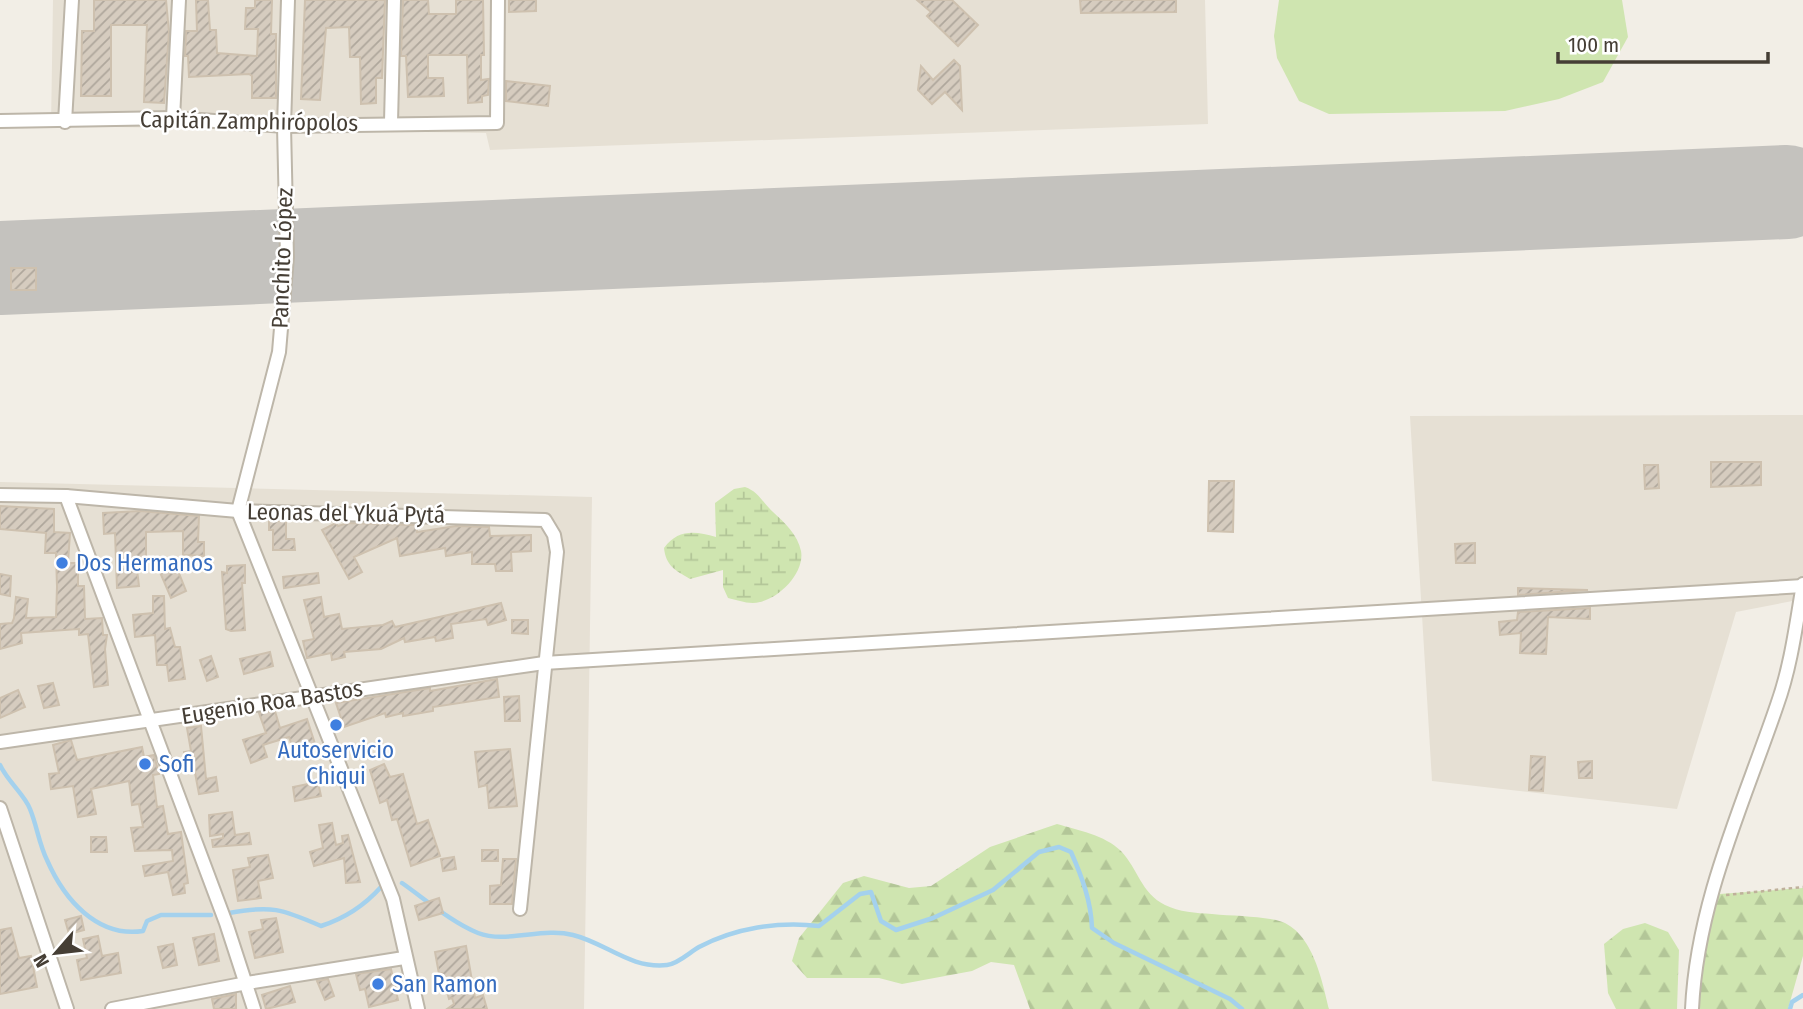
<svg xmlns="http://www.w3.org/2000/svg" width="1803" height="1009" viewBox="0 0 1803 1009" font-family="'Fira Sans Condensed',sans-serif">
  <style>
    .residential { fill: #e6e0d4 }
    .forest { fill: url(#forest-firs) }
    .wetland { fill: url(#wetland-marsh) }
    .garden { fill: #cfe5b0 }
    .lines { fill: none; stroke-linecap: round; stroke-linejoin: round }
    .stream { stroke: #a4d1ed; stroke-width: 4.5 }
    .runway { stroke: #c4c2be; stroke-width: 94 }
    .building { fill: url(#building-hatch); stroke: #cec1af; stroke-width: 2 }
    .minor-casing { stroke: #bdb6a9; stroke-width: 16 }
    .path { stroke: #bfb19b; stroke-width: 2.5; stroke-dasharray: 3.5 3.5; stroke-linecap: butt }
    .minor { stroke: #fff; stroke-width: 12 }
    .shop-dot { fill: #3f7fe0; stroke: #fff; stroke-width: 2.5 }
    .labels { text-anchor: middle; stroke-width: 5; stroke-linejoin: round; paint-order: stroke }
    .street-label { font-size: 23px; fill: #453e35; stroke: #fff }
    .shop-label { font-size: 23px; fill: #366cbe; stroke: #fff; text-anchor: start }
  </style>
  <defs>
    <pattern id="forest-firs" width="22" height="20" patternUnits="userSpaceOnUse" patternTransform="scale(1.75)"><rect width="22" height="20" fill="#cfe5b0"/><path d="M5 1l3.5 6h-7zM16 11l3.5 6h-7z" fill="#b3c698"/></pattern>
    <pattern id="wetland-marsh" width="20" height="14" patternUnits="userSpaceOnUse" patternTransform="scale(1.75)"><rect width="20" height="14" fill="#cfe5b0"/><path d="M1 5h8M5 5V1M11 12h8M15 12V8" fill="none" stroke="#b3c698"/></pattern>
    <pattern id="building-hatch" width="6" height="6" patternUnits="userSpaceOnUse" patternTransform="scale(1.75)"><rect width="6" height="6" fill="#d6ccbf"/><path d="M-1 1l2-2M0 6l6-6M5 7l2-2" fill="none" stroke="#afa79c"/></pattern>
  </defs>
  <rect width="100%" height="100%" fill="#f2eee6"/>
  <g class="residential">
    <path d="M53,0h1152l3,124 -718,26 -4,-17 -435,-7z"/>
    <path d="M1803,415v184l-67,13 -59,197 -245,-28 -22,-365z"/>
    <path d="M0,482l592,15 -8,512h-584z"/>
  </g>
  <g class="forest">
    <path d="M1057,824c20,6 48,11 64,27 17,18 20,42 44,54 14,7 31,8 47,9 21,2 44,2 64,6 36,8 46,60 53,89h-299l-16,-44 -23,-3 -19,9 -70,13 -23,-6h-72l-15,-17 7,-23 44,-55 21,-7 45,12 22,-2 59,-39z"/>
    <path d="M1803,888v68l-15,53h-95l6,-97 6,-17z"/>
    <path d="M1645,923l23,9 11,18 -2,59h-61l-8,-16 -4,-49 19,-15z"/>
  </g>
  <path class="wetland" d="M745,487c14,5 17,15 28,25 11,10 25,23 28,39 4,21 -21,47 -41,51 -11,3 -22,-2 -32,-4l-5,-11v-17l-33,9c-15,-9 -24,-13 -26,-31 14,-19 31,-17 52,-11l-1,-34 19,-14z"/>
  <path class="garden" d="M1279,0h343l6,37 -25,45 -44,17 -54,12 -176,3 -30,-13 -22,-43 -3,-22z"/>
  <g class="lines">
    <g class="stream">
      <path d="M0,765c8,17 24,29 30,44 7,17 9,35 17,51 17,39 50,78 96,71l4,-10 14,-6h50"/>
      <path d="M402,883c23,16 49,39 76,50 28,11 64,-6 95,2 33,8 57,34 94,30 11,-1 23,-13 32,-18 36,-19 80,-26 120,-21l41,-32 11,-2 10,29 15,9 37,-12 60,-28 46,-38 20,-5 12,5c11,25 20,49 21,76l22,15 116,56 12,10"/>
      <path d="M229,913c42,-8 53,-4 92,13 25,-8 43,-20 60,-39"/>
      <path d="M1790,1009l2,-7 11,-7"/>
    </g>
    <path class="runway" d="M0,268l1787,-76"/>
  </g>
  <g class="building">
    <path d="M94,0h72l3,32 -5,71 -20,-1 3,-77h-36v71h-30l1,-65h12z"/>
    <path d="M196,0h12l2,30h6l1,23 40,3 1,-27h-13l1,-21h9v-8h17l-1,34h5v64h-24v-22l-3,-2 -60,3 -1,-21h-3l1,-25h11z"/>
    <path d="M305,0h80l-3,78h-6v25l-15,1 -1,-47h-10l-1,-30 -23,1 -6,72 -19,-1z"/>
    <path d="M403,0h25l1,14h27v-14h27l1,55h-3v25l8,-1 -1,16 -6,1v6l-14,1 -1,-48h-39v23h15l1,18 -36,1 -2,-41h-5z"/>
    <path d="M509,0h27v11l-27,1z"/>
    <path d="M917,0h35l26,25 -20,21 -31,-30 4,-4z"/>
    <path d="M1080,0h96v12l-95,1z"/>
    <path d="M954,60l6,6 2,44 -17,-18 -13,12 -14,-14 3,-24 12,14z"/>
    <path d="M506,81l44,5 -2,20 -42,-5z"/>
    <rect x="11" y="268" width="25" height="22"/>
    <path d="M1711,462h50v23l-50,2z"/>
    <path d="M1644,465h14l1,23 -14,1z"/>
    <path d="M1209,481h25l-1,51 -25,-1z"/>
    <path d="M0,506l54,3v23l16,1 -2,30h10v23h6l1,33 17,-1 1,17h4l-2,14 3,36 -14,2 -6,-53 -9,1v-6l-58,4 1,10 -22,6v-25l12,-1 2,-5 2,-21 12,2 -2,19 30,-1 1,-30 -1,-34h-11l1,-20 -46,-4z"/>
    <path d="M140,511l59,5 -1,26h6v14l-21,-1v-24l-37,1v29h-10l3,25 -22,2 -2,-55 -11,1 -1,-21z"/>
    <path d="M269,521h17v18h8l1,11h-22v-20h-4z"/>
    <path d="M336,523l2,3 10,-3 68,2 1,7 39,-6 33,1 1,9 41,-1v16l-20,1 1,19h-16l-1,-7h-23v-12l-26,4 -1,-8 -45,8 -3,-18 -43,19 8,15 -13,7 -27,-49z"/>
    <path d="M1475,543v20h-19l-1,-19z"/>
    <path d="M175,563l11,28 -15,7 -12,-28z"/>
    <path d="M245,565v18h-3l3,47 -14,1 -5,-2 -4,-57 5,1v-7z"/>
    <path d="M318,573l1,10 -35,5 -1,-11z"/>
    <path d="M0,574l11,2 -1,20 -10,-2z"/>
    <path d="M1518,588l70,2 -70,5z"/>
    <path d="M153,596h11l1,33 5,-1 5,19h5l5,32 -16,2 -2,-16h-10l-2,-30 -20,2 -2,-22 20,-2z"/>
    <path d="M321,597l3,20 15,-3 3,15 41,-4 9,-4 3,6 106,-24 5,17 -18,5 -2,-6 -35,5 2,14 -17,3 -1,-4 -30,5 -1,-4 -23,11 -37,3 1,5 -13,3 -1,-7 -24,5 -4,-17 11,-2 -10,-39z"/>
    <path d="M1590,608v11l-42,-2 -2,37 -26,-1 1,-20 -21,2 -1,-13 18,-2 1,-8z"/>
    <path d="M512,620h16v14l-16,-1z"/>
    <path d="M270,652l3,14 -29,8 -4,-15z"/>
    <path d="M211,656l7,21 -11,4 -7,-21z"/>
    <path d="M497,679l2,18 -66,10v4l-30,5v-3l-17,4 -1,-4 -41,14 -8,-24 94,-15v3z"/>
    <path d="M53,683l6,22 -15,3 -6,-22z"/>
    <path d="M18,690l7,17 -25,11v-20z"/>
    <path d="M519,696l1,25h-15l-1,-24z"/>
    <path d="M275,711l5,17 27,-9 9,28 -21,8 -6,-18 -26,8 4,12 -16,6 -8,-23 23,-7 -7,-20z"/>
    <path d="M201,726l5,53 10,-2 2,14 -19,3 -6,-32 -8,1 -1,-11 7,-1 -4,-23z"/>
    <path d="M71,740l6,20 65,-13 2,10 10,-2 5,19 -6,1 4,32 6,-1 5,28 13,-2 7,51 -4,1 1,9 -12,2 -5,-23 -23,4 -2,-10 30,-5 -1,-11 -37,1 -4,-23 12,-1 -4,-23 -7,1 -3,-24 -38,8 5,25 -18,3 -5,-31 -22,3 -2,-15 10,-1 -6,-28z"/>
    <path d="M510,749l7,57 -28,2 -2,-23 -8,2 -4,-35z"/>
    <path d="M1531,756l14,1 -2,34 -14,-1z"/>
    <path d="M1592,761v17h-13l-1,-16z"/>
    <path d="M384,764l6,13 13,-3 14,50 11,-4 12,36 -29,10 -14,-47 -5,1 -5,-20 -7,3 -10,-33z"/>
    <path d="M318,782l3,14 -26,5 -2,-14z"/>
    <path d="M232,812l3,23 14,-2 2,11 -38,3 -1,-7 11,-2v-4l-13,2 -1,-21z"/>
    <path d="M332,823l4,22 7,-2 -1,-7 6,-1 12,47 -14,1 -2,-25 -30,8 -4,-14 13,-4 -4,-23z"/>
    <path d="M91,837h15l1,15h-16z"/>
    <rect x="482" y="850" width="16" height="11"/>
    <path d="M268,855l5,23 -15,3 3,17 -23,3 -5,-31 17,-3 -2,-9z"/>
    <path d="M454,857l2,12 -13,2 -2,-12z"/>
    <path d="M503,859h13l-4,45h-22v-18l11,-1z"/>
    <path d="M439,898l4,15 -24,7 -4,-14z"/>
    <path d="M81,916l3,14 -15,4 -4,-14z"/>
    <path d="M276,918l7,34 -28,6 -6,-26 14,-3 -2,-9z"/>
    <path d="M11,928l8,30 12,-2 6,31 -37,7v-64z"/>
    <path d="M214,934l5,27 -20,4 -6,-27z"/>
    <path d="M98,936l4,20 16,-3 3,20 -40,7 -4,-20 10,-2 -4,-19z"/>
    <path d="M173,944l4,21 -14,3 -5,-21z"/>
    <path d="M466,946l9,52 8,-3 4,14h-40l7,-5 -2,-6 -3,1 -7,-26 -3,1 -4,-22z"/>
    <path d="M391,969l7,31 -29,7 -4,-18 -5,1 -4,-16z"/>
    <path d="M328,979l6,17 -9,4 -8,-19z"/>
    <path d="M290,986l5,16 -29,7 -4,-14z"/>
    <path d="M236,994v15h-22l-2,-10z"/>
  </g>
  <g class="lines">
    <g class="minor-casing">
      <g id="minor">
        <path d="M288,0l-4,126 3,131 -8,95 -41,159 155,388 25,110"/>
        <path d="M173,118l6,-118"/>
        <path d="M0,121l173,-3 111,8 213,-3 1,-123"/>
        <path d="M65,122l7,-122"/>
        <path d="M391,122l3,-122"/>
        <path d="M0,495l66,1 172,15 307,9 9,15 3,17 -37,357"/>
        <path d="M66,496l160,427 28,86"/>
        <path d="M0,742l544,-79 1259,-77"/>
        <path d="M0,808l67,201"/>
        <path d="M112,1009l135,-26 157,-25"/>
        <path d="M1692,1009c5,-107 51,-204 85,-304 14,-39 19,-80 26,-121"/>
      </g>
    </g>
    <path class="path" d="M1726,895l77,-8"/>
    <use href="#minor" class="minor"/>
  </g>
  <g class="shop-dot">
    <circle cx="62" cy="563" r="7"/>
    <circle cx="336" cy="725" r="7"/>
    <circle cx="145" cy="764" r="7"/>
    <circle cx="378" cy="984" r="7"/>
  </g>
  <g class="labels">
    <g class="street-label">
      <text transform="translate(249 121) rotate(1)" y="8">Capitán Zamphirópolos</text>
      <text transform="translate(282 258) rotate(-88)" y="8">Panchito López</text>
      <text transform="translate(346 513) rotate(1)" y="8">Leonas del Ykuá Pytá</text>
      <text transform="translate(272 702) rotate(-9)" y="8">Eugenio Roa Bastos</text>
    </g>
    <g class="shop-label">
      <text x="76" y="571">Dos Hermanos</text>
      <text x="336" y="758" text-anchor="middle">Autoservicio<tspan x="336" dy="26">Chiqui</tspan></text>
      <text x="159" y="772">Sofi</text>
      <text x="392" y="992">San Ramon</text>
    </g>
  </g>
  <g transform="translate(56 953) rotate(242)" stroke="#ffffff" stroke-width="5" paint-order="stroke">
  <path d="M0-5L12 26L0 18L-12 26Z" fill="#453e35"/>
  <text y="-10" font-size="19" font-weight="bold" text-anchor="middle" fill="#453e35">N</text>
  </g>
  <path d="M1558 52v10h210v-10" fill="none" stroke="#453e35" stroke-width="3.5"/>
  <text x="1568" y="52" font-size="21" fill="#453e35" stroke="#ffffff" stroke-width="5" paint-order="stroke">100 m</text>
</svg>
